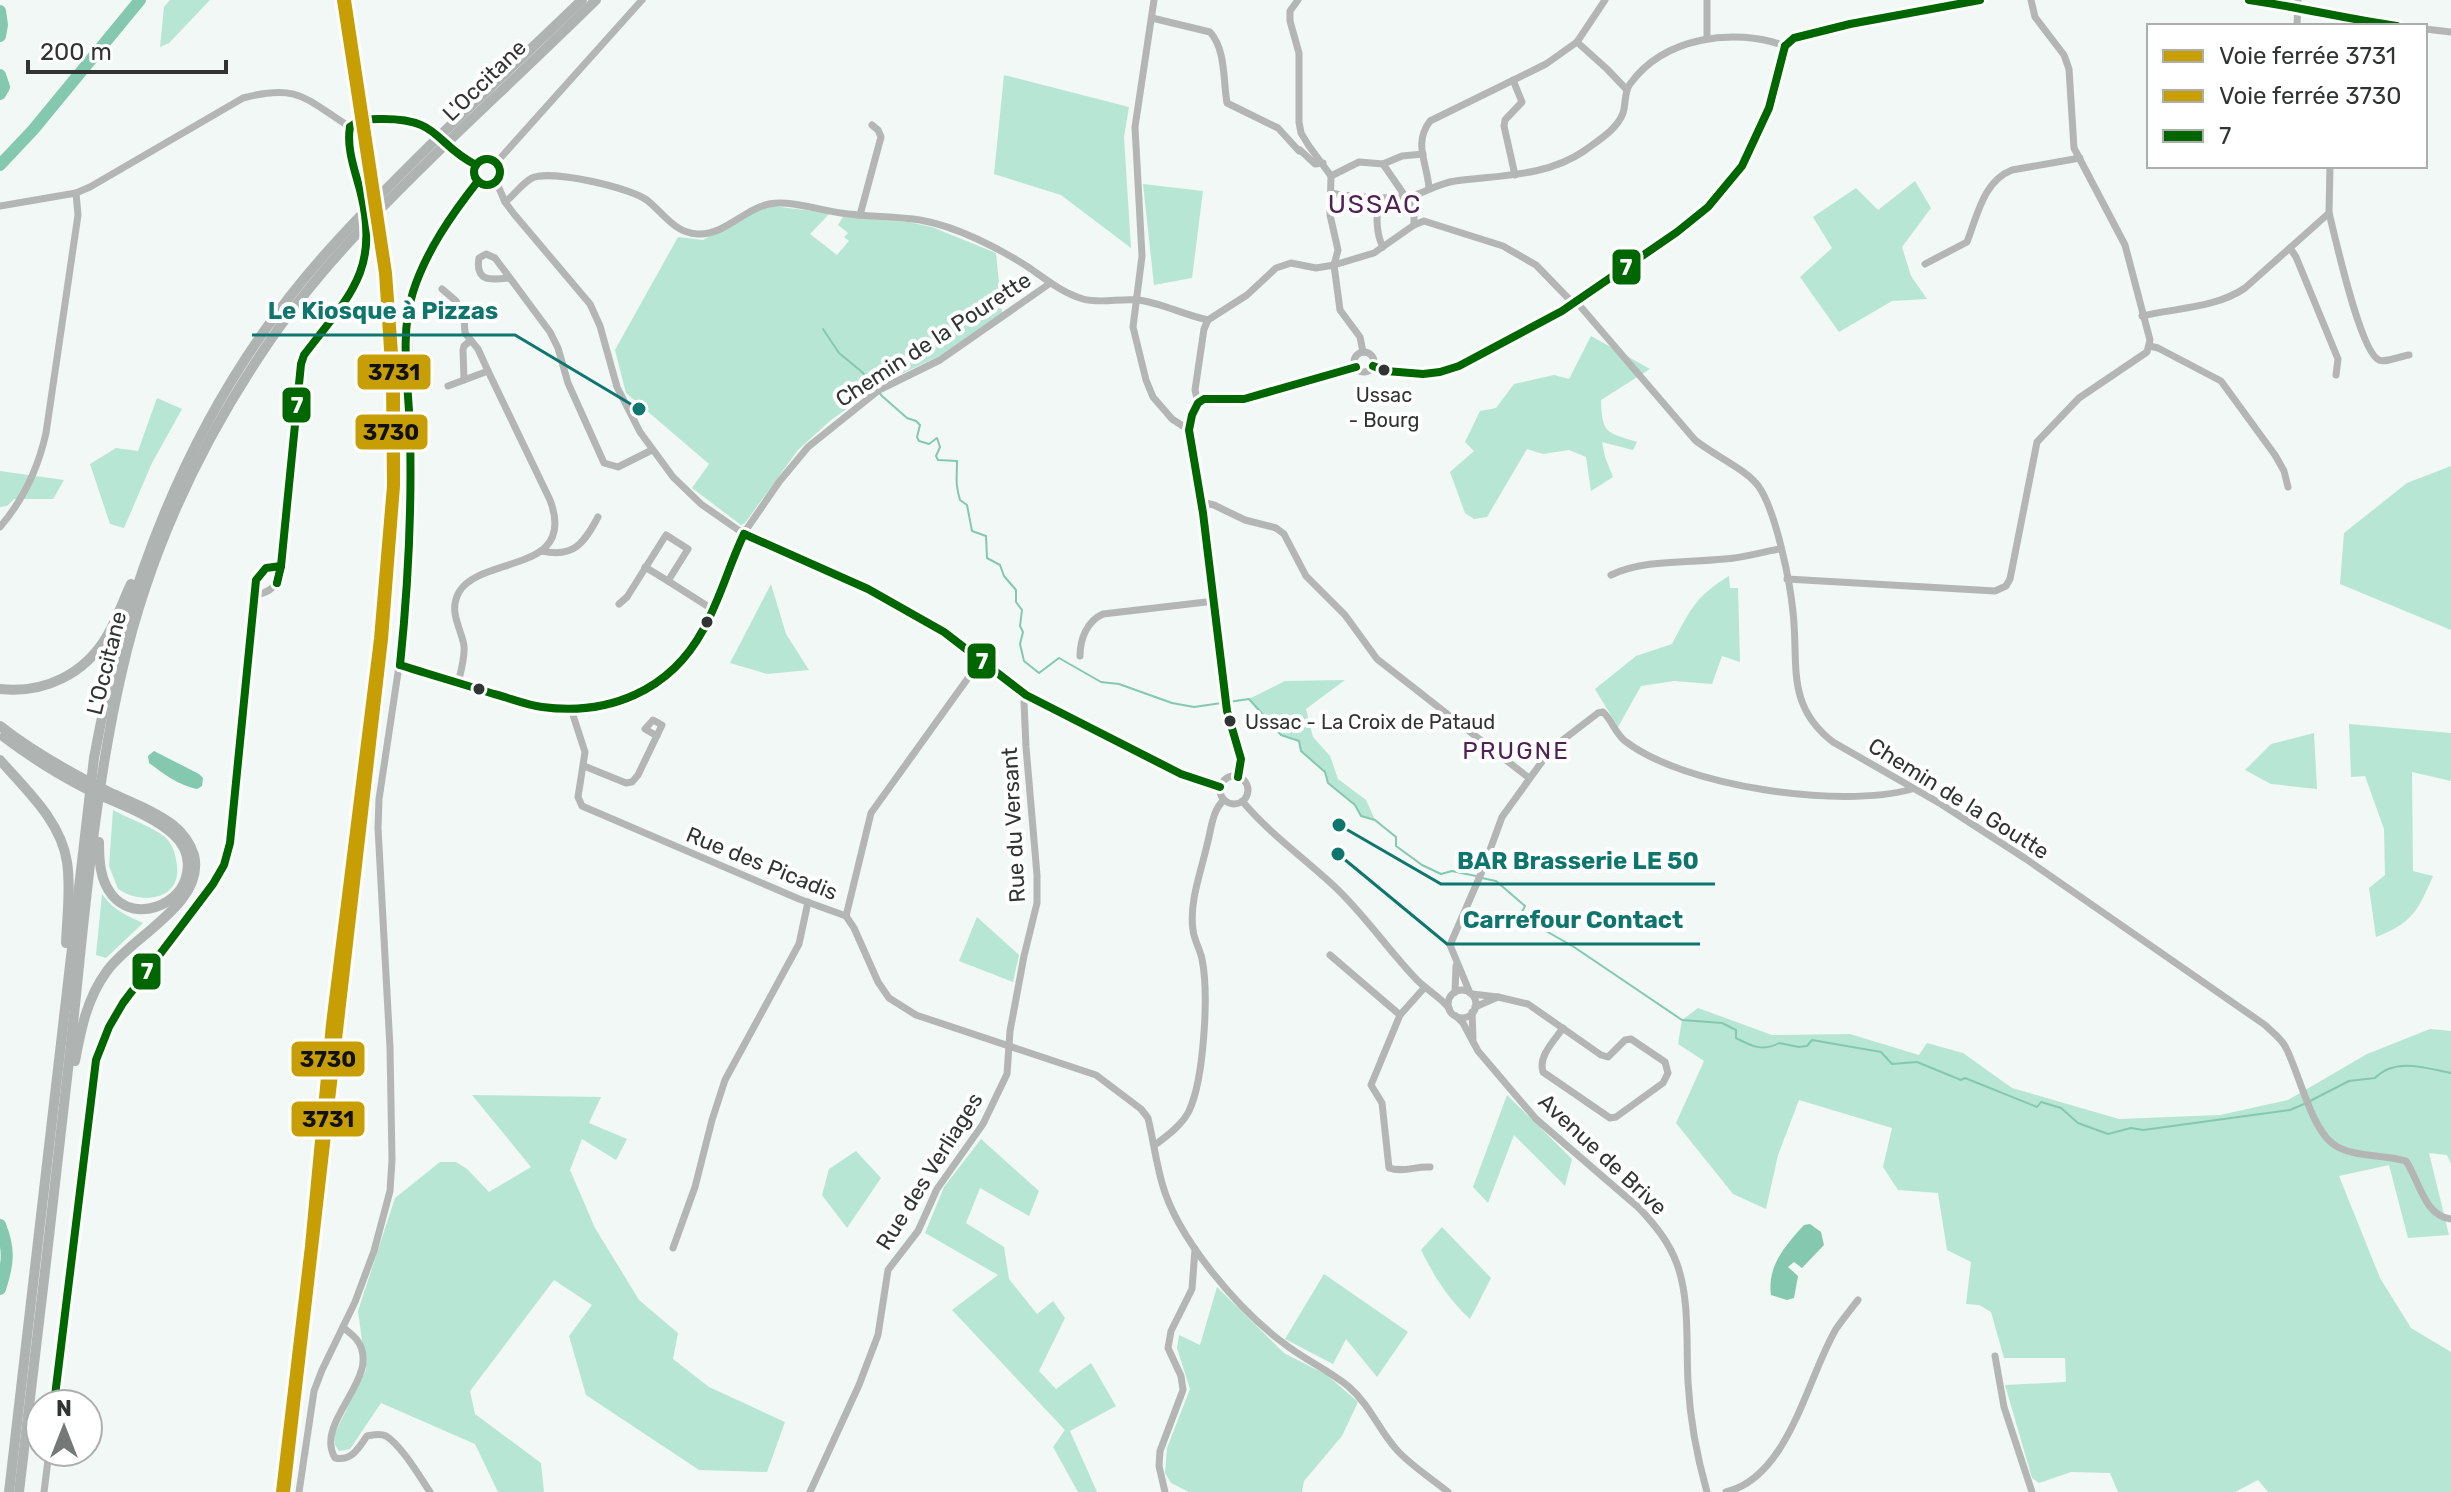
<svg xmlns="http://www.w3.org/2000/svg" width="2451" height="1492" viewBox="0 0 2451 1492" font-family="Rubik,sans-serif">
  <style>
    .green { fill: #b8e6d5 }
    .water { fill: #84c8b0 }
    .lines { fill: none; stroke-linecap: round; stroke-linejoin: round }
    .stream { stroke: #84c8b0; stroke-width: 2 }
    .river { stroke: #84c8b0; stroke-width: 12 }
    .minor { stroke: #b3b6b4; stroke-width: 7 }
    .highway { stroke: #afb4b2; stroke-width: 10 }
    .bus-1-casing { stroke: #fff; stroke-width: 14 }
    .bus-1 { stroke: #060; stroke-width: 8 }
    .rail-1-casing { stroke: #fff; stroke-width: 16 }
    .rail-2-casing { stroke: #fff; stroke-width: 16 }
    .rail-1 { stroke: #c79f05; stroke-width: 10 }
    .rail-2 { stroke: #c79f05; stroke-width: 10 }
    .bus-dot { fill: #303533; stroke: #fff; stroke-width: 3 }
    .labels { text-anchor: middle; stroke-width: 8; stroke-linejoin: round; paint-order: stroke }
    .bus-label { font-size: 20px; fill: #303533; stroke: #fff }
    .street-label { font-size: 22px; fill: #303533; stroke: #fff }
    .neighbourhood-label { font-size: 24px; letter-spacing: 2px; fill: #4f2255; stroke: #fff }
    .quarter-label { font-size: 26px; letter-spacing: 2px; fill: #4f2255; stroke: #fff }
    .leader { fill: none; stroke: #0f766e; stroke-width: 3 }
    .callout-dot { fill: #0f766e; stroke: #fff; stroke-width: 3 }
    .callout-label { font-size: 24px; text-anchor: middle; font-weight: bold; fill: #0f766e; stroke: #fff; stroke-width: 8; stroke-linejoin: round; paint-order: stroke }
    .line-badge { stroke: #fff; stroke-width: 3 }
    .badge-label { font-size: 22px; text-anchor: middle; font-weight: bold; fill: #fff }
    .pale-badge-label { font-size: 22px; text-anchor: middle; font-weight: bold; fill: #111 }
  </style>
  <rect width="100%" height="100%" fill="#f1f8f5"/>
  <g class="green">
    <path d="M170,0h40l-41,43 -9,4 4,-40z"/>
    <path d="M1004,75l125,32 -5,30 7,111 -70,-53 -67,-21z"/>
    <path d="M1915,181l16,27 -29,39 9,29 16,23 -35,2 -53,31 -39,-55 32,-29 -19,-31 43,-29 22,22z"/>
    <path d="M1143,184l60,7 -11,87 -38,7z"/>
    <path d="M772,206l58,7 -20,21 27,21 12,-14 -5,-4 4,-4 -10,-8 5,-8 66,5 23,5 64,26 6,60 -60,42 -56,26 -55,39 -33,30 -53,73 -4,2 -49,-37 17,-24 -83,-71 -11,-43 63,-113 25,3 51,-29z"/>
    <path d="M1591,336l59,33 -49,31c1,34 5,32 36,42l-4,8 -31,-8 3,15 8,20 -22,14 -5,-34 -17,-7 -26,4 -16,-5 -40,68 -13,2 -9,-6 -15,-41 24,-21 -9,-9 15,-31 16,-3 18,-24 40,-9 15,4z"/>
    <path d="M157,398l25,11 -30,54 -28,65 -14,-4 -20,-60 26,-16 22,3z"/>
    <path d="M2451,466v164l-111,-46 4,-51 63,-50z"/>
    <path d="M0,471l64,9 -11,19h-39l-7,7 -7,1z"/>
    <path d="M1729,576l1,12h8l2,74 -18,-6 -10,28 -38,-3 -33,5 -23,41 -23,-38 41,-33 36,-12c18,-34 24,-48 57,-68z"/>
    <path d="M771,584l15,50 23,36 -42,4 -37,-11z"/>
    <path d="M1345,680l-39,29 7,28 17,19 8,23 28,21 9,20 -14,-4 -6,-11 -27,-22 -3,-11 -24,-21 -2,-10 -18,-6 -32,-36 36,-18z"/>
    <path d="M2349,724l102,9v48l-39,-9 1,99 20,5c-15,34 -20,47 -57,61l-7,-49 16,-13 -1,-46 -19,-53 -14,1z"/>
    <path d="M2314,733l3,56 -46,-5 -26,-14 26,-26z"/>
    <path d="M113,810c16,9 38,16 52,27 6,6 10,14 11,23 9,38 -31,47 -58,29l-9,-23z"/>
    <path d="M102,894c10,15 25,22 41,29l-37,35 -10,-3z"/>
    <path d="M977,917l42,38 -6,27 -54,-21z"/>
    <path d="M1698,1008l74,27 78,-1 69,21 8,-12 36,10 49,35 107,31 101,-4 68,-15 79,-46 63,-25 21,2v133l-4,-9 -18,-2 20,82 -41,3 -19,-73 -50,11 41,102 31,50 40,24v140h-183l-10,-12 -23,12h-117l-8,-19 -39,-1 -32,11 -7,-5 -27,-93 61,-3 -1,-24h-61l-13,-46 -12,-7 -13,-1 5,-42 -24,-12 -9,-57 -40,-3 -15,-23 9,-39 -93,-28 -21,55 -12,54 -33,-15 -57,-71 28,-62 -26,-17 4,-24z"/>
    <path d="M472,1095l129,2 -12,26 38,16 -11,21 -34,-21 -12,31 25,58 44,72 39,33 -5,26 36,28 76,35 -18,50 -68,-2 -113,-75 -17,-59 23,-31 -38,-25 -84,111 5,23 66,49 3,29h-46l-23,-48 -94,-41 -31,46 -11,2 -4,-6v-12l31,-63 -8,-59 37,-113 45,-36h16l11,7 22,23 42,-25z"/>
    <path d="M1507,1095l65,64 -7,27 -51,-51 -26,68 -15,-16z"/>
    <path d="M981,1139l58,52 -10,25 -49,-28 -14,35 38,24 5,32 28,35 16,-13 12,17 -26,53 17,18 35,-26 25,43 -46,25 27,61h-19l-25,-45 12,-17 -113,-120 46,-35 -73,-42 19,-46z"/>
    <path d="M856,1151l25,27 -34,50 -25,-33 7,-26z"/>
    <path d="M1442,1227l49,51 -21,41c-22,-20 -36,-43 -49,-69z"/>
    <path d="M1324,1274l84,58 -31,45 -31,-38 -13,25 -48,-25z"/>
    <path d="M1217,1287l67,66 43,22 31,27 -16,34 -38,45 -2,11h-113l-18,-9 -6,-10 2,-25 23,-59 -13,-41 2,-13 21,10z"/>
  </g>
  <g class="water">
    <path d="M154,751l45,23 4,4 -1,8 -5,3c-19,-4 -33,-15 -48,-26l-1,-7z"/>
    <path d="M1810,1224l11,8 3,13 -22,23 -8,-6 -6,5 10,9 -4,22 -7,2 -16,-5c-4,-29 14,-49 33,-70z"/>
  </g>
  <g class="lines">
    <g class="stream">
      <path d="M823,329l16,24 23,19 20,24 25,22 9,3 4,4 -3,12 2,4 10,3 8,-6 3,9 -4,9 2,4 19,1c0,17 -2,22 3,39l7,5 5,26 14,5 1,22 13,7 4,11 12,14v12l6,8 -2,16 3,6 -3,12 4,17 15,12 20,-15 42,24 18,2 53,19 22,4 55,-8 32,36 18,6 2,10 24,21 3,11 27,22 6,11 14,4 21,17v9l26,19 19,9 11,-3 24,5"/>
      <path d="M1482,878l14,3 29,25 -5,10 54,31 108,73 40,3 14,7v8c15,8 27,14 43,5l20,4 8,-1 5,-6 69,12 11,12 25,-2 44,18 4,-2 72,29 4,-5 20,6 17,15 30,11 23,-6 12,2 147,-20 14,-6"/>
      <path d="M2310,1101l39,-20 26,-3c20,-21 51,-10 76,-5"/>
    </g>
    <g class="river">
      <path d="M0,11l2,14 -2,11"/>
      <path d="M0,75l4,12 -4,7"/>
      <path d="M0,165l33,-35 107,-130"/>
      <path d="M0,1225c10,25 8,39 0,64"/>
    </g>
    <g class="minor">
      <path d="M1154,0l-19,127 7,129 -9,71 13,53 7,17 19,22 17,11"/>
      <path d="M1298,0l-8,11v10l9,32v69l2,11 8,13 22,30 -1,39 8,35 -4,15 40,-12 40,-28 10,-4 79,25 33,19 32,33 12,8 115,134c18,15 53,30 64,47 17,25 31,94 34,125 6,52 -8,93 40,130l108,62 85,55 239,166c7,7 17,14 21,23 13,25 25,80 47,96 19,14 51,10 73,17 13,19 18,55 45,58"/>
      <path d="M1707,0v38"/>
      <path d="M2249,0l49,7 49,12 50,7"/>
      <path d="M1152,18l58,14c16,18 13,48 17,71l51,25 21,23"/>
      <path d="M2297,26l1,-26"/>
      <path d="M2425,29l26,3"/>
      <path d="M1577,42l30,27 20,21"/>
      <path d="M1785,46l9,-8 56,-14 130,-24"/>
      <path d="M1513,80l9,22 -17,18 -1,6 11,49"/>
      <path d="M350,127c12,-13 47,-11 64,-6 9,2 16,7 23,12"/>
      <path d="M453,150l23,15"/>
      <path d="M1300,150l15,14 8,-1"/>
      <circle cx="487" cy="172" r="13"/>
      <path d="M496,163l146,-163"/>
      <path d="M1383,164l22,32"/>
      <path d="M1331,176l28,-14 24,2 19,-8 21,-2"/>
      <path d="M496,181l9,21 9,12 76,90 10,22 17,61 23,45 33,45 28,27 43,30 86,36 89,47 45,30 62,48 155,79 39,13"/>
      <path d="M1429,188c-2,-26 -16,-44 1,-67l116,-57 31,-22 28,-42"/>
      <path d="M1331,193c17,4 68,7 84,2 14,-5 26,-12 40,-14 44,-6 91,-4 129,-30 13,-10 33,-21 39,-38 3,-9 1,-21 7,-29 34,-47 104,-57 155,-38"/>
      <path d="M1414,196v29"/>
      <path d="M1378,197c-1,17 -3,35 5,50"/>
      <path d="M505,202c10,-7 17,-19 27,-24 18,-9 101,10 116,23 16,13 27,32 49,33 27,2 47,-25 72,-30 23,-4 49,6 72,9 26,4 53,3 79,7 36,6 81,29 111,49 17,12 32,24 52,30 18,5 37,-1 55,1 24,3 46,15 70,20l39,-25 29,-27 15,-5 25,5 18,-3 6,45 20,27 3,15"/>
      <path d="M0,206l76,-13 14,-6 153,-89c56,-15 62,1 107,29"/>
      <path d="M2329,213c6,23 31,139 50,147 7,3 22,-4 30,-5"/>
      <path d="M860,215l21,-78 -3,-7 -6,-5"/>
      <path d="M2290,248l6,9 42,102 -2,16"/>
      <path d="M1925,264l42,-22c10,-25 16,-61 45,-72l68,-12"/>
      <path d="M508,278c-17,2 -33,4 -29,-20l7,-4 9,4 55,74 8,16 10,35 36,80 14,4 34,-17"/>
      <path d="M442,289l14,12 8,16 1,16 13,16 10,22 -24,9 -1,-30 1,-4 6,-5"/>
      <path d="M2142,316c34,-8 74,-8 103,-28l84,-75 1,-47"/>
      <path d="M2150,346l8,2 63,33 54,74 9,16 4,16"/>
      <circle cx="1364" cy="362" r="10"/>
      <path d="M1373,366l13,5 37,3 17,-2 19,-6 103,-55 115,-79 31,-25 34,-41 27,-58 16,-62"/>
      <path d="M448,386l16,-6"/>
      <path d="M1198,403l-3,-13 9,-61 4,-9"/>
      <path d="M1201,502l13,3 31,15 31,8 8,6 22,42 39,39 32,44 152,119"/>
      <path d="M0,527c24,-28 38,-58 46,-94l32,-218 -2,-22"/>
      <path d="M542,551c32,7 42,-8 56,-34"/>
      <path d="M645,567l23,14"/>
      <path d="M1611,575c33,-16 77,-12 113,-16 19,-1 37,-7 56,-10"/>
      <path d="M1787,579l208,12 11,-5 4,-7 27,-137 42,-44 68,-46 3,-12 -25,-95 -51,-97 -5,-79 -5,-14 -29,-38 -4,-17"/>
      <path d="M255,595c13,-2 20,-7 25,-20l21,-211 3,-9c19,-26 58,-70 63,-101 6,-39 -14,-79 -19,-117l2,-10"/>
      <path d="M619,604l8,-7 39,-62 22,14 -20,32 44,28"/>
      <path d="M1080,656c0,-17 7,-35 23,-42l112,-13"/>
      <path d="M400,665l139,42 24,3 55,-6 34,-15 17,-14 33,-41 44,-104 33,-48 29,-35 71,-57 61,-30 109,-76"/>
      <path d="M458,683c3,-12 7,-25 6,-37 -3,-19 -16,-34 -5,-54 22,-37 119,-18 91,-92l-62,-129"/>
      <path d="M571,709l14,43 -7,45 4,9 217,93 47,17 8,12 24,54 11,16 27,17 180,60 45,34 7,9c5,21 8,44 14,65 15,55 75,125 120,159 21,17 45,27 66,44 23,20 30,43 48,63 14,16 35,29 52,43"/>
      <path d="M584,766l42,17 6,-1 6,-7 24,-50 -9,-5 -8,9 12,7"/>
      <circle cx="1234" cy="790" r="14"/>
      <path d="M1238,777l3,-18 -14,-48 -24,-198 -14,-83 3,-15 6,-12 6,-4h40l112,-32"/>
      <path d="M1243,802c27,32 61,56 91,84 31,29 54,64 83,94 10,10 23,17 32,28"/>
      <path d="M846,916l25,-103 110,-153"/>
      <path d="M1330,955l70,60"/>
      <path d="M1425,987l-25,28 -29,70 11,18 7,65c14,5 27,-2 41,-1"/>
      <circle cx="1462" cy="1004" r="14"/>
      <path d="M1455,992l1,-26"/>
      <path d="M1470,993l-20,-48 33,-76 19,-52 49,-68 47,-36 5,-1c9,8 12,21 22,29 59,46 217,68 287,48"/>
      <path d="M1472,994l26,3 -23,10"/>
      <path d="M1498,997l30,7 73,51 7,2 17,-17 6,-1 34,23 3,11 -5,10 -47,34 -6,1 -67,-46c-5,-16 11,-31 20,-44"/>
      <path d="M1472,1012l1,26"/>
      <path d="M1456,1016l7,7 15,28 58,68 103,89c16,17 30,34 38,56 13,36 9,80 11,118 2,37 9,75 19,110"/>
      <path d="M1155,1145c12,-9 27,-20 34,-34 15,-32 20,-117 13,-152 -2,-10 -8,-19 -9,-29 -4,-28 8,-58 14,-85 4,-14 5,-35 17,-45"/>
      <path d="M673,1248l22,-61 17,-67 13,-40 74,-136 9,-42"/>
      <path d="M343,1327c4,4 10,8 14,13 27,37 -44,81 -22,118 17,3 23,-9 32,-22 6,-1 13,-3 19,0 15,9 34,41 44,56"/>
      <path d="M1995,1356l9,51 28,85"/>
      <path d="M54,1404l36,-305 6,-39 13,-33 14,-24 90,-119 11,-19 6,-22 26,-263c5,-12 13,-14 25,-14"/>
      <path d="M44,1492l5,-40"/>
      <path d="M299,1492l15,-101 8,-21 33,-68 19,-51 16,-60 2,-31 -2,-112 -12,-220 1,-29 26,-173 5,-174 -1,-139c7,-46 39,-97 69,-132"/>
      <path d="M810,1492l49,-107 19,-50 10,-65 30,-39 19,-42 46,-65 24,-50 3,-43 14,-75 13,-53v-28l-11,-128 -2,-45 2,-7"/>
      <path d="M1165,1492l-6,-26 1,-15 23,-61 -2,-14 -13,-28 3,-17 21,-42 3,-40"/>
      <path d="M1726,1492c63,-15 81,-114 110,-163 7,-10 15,-20 22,-29"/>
    </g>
    <g class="highway">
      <path d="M0,689c44,5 85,-15 107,-53 10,-17 16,-35 24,-52"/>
      <path d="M0,726c33,26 71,47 109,66 21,10 46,19 64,33 10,8 17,18 21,30 12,48 -63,82 -87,116 -20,27 -26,58 -32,90"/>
      <path d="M4,737c24,18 50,35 77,49 28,15 69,27 92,48 11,10 17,24 14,39 -5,33 -53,50 -75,22 -12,-15 -13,-34 -13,-53"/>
      <path d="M0,760c26,30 61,61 67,102 4,27 0,55 -1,81"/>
      <path d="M9,1492l85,-734c34,-188 105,-363 233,-506 80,-89 169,-169 255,-252"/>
      <path d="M19,1492c17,-147 35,-293 51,-440 14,-127 23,-256 52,-381 26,-114 76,-223 141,-320 52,-79 120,-146 188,-212 48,-46 97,-92 145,-139"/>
    </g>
    <g class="bus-1-casing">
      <g id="bus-1">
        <path d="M2249,0c50,7 98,19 148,26"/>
        <path d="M1785,46l9,-8 56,-14 130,-24"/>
        <path d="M350,127c10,-8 18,-8 30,-8 61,-1 53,24 96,46"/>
        <circle cx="487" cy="172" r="13"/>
        <path d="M1373,366l13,5 37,3 17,-2 19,-6 103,-55 115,-79 31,-25 34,-41 27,-58 16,-62"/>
        <path d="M744,534l124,55 76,43 82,63 155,79 39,13"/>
        <path d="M277,583l4,-17 20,-202 3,-9c44,-58 76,-84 57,-161 -5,-21 -15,-45 -11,-67"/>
        <path d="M400,665c8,-77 12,-155 10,-233 -1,-45 -11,-96 3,-140 13,-41 39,-78 65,-111"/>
        <path d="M400,665c31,10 63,19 94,29 16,4 32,11 48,13 66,9 128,-16 161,-77 17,-30 26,-65 41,-96"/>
        <path d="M1238,777l3,-18 -14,-48 -24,-198 -14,-83 3,-15 6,-12 6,-4h40l112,-32"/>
        <path d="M54,1404l42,-344 13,-33 14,-24 90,-119 11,-19 6,-22 26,-263 10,-12 15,-2"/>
      </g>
    </g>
    <use href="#bus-1" class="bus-1"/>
    <g class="rail-1-casing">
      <path id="rail-1" d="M285,1492l98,-853 12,-153v-106l-8,-107 -41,-273"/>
    </g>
    <g class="rail-2-casing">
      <path id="rail-2" d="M281,1492l29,-246 21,-222 48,-385 13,-153 -1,-106 -7,-107 -42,-273"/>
    </g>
    <use href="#rail-1" class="rail-1"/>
    <use href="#rail-2" class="rail-2"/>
  </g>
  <g class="bus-dot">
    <circle cx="1384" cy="370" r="7"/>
    <circle cx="707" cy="622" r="7"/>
    <circle cx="479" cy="689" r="7"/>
    <circle cx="1230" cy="721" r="7"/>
  </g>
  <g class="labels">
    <g class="bus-label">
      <text x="1384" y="402">Ussac<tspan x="1384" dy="25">- Bourg</tspan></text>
      <text x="1245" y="729" text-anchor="start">Ussac - La Croix de Pataud</text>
    </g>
    <g class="street-label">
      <text transform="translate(484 80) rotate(-44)" y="8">L'Occitane</text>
      <text transform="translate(933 339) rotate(-33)" y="8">Chemin de la Pourette</text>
      <text transform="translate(106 663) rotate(-76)" y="8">L'Occitane</text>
      <text transform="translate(1959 798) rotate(32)" y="8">Chemin de la Goutte</text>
      <text transform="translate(1013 825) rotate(-93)" y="8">Rue du Versant</text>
      <text transform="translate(762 863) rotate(22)" y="8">Rue des Picadis</text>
      <text transform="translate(1603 1154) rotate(43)" y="8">Avenue de Brive</text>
      <text transform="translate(929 1171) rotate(-58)" y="8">Rue des Verliages</text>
    </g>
    <g class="neighbourhood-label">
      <text x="1516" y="759">PRUGNE</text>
    </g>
    <g class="quarter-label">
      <text x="1375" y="213">USSAC</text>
    </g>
  </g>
  <path class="leader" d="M639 409L515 335H252M1339 825L1441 884H1715M1338 854L1447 944H1700"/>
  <g class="callout-dot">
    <circle cx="639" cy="409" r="8"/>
    <circle cx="1339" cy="825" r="8"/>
    <circle cx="1338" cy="854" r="8"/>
  </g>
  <g class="callout-label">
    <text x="383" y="319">Le Kiosque à Pizzas</text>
    <text x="1578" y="869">BAR Brasserie LE 50</text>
    <text x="1573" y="928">Carrefour Contact</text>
  </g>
  <g class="line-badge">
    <rect x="1611" y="248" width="31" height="38" rx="8" fill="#060"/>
    <rect x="356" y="353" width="76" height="38" rx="8" fill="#c79f05"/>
    <rect x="281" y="386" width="31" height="38" rx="8" fill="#060"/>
    <rect x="354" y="413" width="75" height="38" rx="8" fill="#c79f05"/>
    <rect x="966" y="642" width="31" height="38" rx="8" fill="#060"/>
    <rect x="131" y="952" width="31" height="39" rx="8" fill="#060"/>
    <rect x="290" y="1040" width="76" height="38" rx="8" fill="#c79f05"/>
    <rect x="290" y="1100" width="76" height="38" rx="8" fill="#c79f05"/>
  </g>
  <g class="badge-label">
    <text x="1626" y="275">7</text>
    <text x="297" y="413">7</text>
    <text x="982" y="669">7</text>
    <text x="147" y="979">7</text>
  </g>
  <g class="pale-badge-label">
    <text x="394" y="380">3731</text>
    <text x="391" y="440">3730</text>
    <text x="328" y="1067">3730</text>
    <text x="328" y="1127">3731</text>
  </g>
  <rect x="2147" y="24" width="280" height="144" fill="#ffffff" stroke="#acaead" stroke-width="2"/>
  <rect x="2163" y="50" width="40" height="12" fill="#c79f05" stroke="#acaead" stroke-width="2"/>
  <text x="2219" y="64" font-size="24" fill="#303533">Voie ferrée 3731</text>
  <rect x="2163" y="90" width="40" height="12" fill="#c79f05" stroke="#acaead" stroke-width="2"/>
  <text x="2219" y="104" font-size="24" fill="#303533">Voie ferrée 3730</text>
  <rect x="2163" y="130" width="40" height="12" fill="#006600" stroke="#acaead" stroke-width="2"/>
  <text x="2219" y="144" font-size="24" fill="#303533">7</text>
  <g transform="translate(64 1428)"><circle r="38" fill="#ffffff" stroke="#acaead" stroke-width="2"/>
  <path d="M0-6L14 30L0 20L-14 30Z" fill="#747977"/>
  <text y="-12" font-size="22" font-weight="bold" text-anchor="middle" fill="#303533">N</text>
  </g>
  <path d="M28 60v12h198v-12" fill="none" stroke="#303533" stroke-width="4"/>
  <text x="40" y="60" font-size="24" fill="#303533" stroke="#ffffff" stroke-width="6" paint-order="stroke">200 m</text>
</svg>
